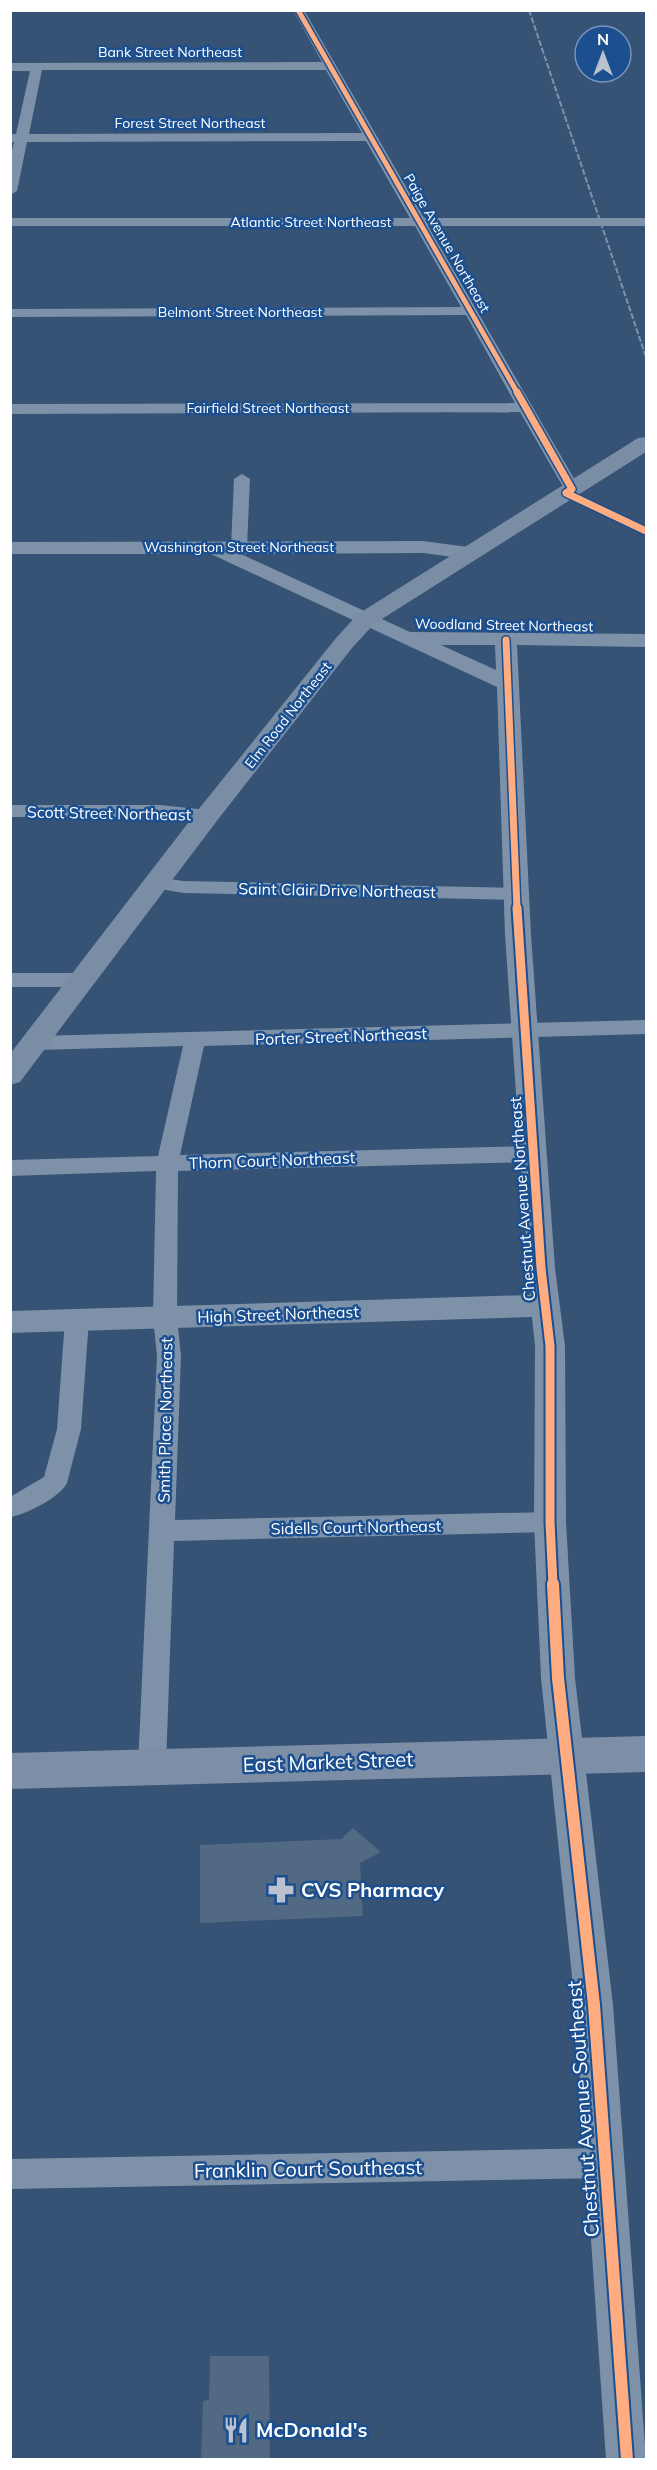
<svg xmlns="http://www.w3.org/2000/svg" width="657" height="2470" viewBox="0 0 657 2470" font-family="Mulish,sans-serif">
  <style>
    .building { fill: #526984 }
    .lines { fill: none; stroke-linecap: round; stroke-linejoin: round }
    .minor { fill: #7d92a8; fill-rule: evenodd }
    .tertiary { fill: #7d92a8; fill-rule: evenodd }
    .secondary { fill: #798da4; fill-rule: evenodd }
    .primary { fill: #7d8ea7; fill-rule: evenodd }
    .rail { stroke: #7e92a7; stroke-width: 2; stroke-dasharray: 6 2; stroke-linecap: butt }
    .cycleway-far3-casing { stroke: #1b4f8f; stroke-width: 8 }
    .cycleway-far2-casing { stroke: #1b4f8f; stroke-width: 10 }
    .cycleway-far1-casing { stroke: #1b4f8f; stroke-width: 13 }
    .cycleway-casing { stroke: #1b4f8f; stroke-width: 16 }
    .cycleway-far3 { stroke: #ffac80; stroke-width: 5 }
    .cycleway-far2 { stroke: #ffac80; stroke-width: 7 }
    .cycleway-far1 { stroke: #ffac80; stroke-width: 9 }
    .cycleway { stroke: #ffac80; stroke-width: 12 }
    .labels { text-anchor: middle; stroke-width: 5; stroke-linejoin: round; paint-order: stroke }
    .far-street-label { font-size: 14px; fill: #fff; stroke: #1b4f8f }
    .street-label { font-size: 16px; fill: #fff; stroke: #1b4f8f }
    .near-street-label { font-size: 20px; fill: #fff; stroke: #1b4f8f }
    .near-poi-label { font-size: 20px; font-weight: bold; fill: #fff; stroke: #1b4f8f; text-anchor: start }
  </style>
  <rect width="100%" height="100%" fill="#365274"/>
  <g class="building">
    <path d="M353,1828l28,24 -21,11 3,53 -163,7v-78l141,-6z"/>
    <path d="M210,2356h59l1,104h-69l2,-59 6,-1z"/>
  </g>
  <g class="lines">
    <g class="minor">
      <path d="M293,10h11l120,208h222v8h-218l152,263 -2,3h-12l-46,-80 -510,2v-10l505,-1 -49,-88 -456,2v-8l451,-2 -46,-81h-405v-8h400l-44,-77 -339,1 -10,49 -7,4v-36l4,-17h-4v-8h6l14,-63h-20v-8l312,-1zM42,70h284l36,63 -333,1z"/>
      <path d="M242,474l8,5 -3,68 -8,5 -8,-5 3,-68z"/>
      <path d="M10,805h150l47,5 7,2 2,4 -2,4 -7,2 -47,-5h-150z"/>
      <path d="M157,877l26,4 333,7 7,2 3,4 -3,4 -7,2 -333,-7 -33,-6 -3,-4 3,-4z"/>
      <path d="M10,973h73l7,2 3,5 -3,5 -7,2h-73z"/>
      <path d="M646,1020v14l-442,12 -24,109 353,-9 8,3 3,5 -3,5 -8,3 -355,9 -1,146 4,39 -6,164 375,-8 9,3 4,7 -4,7 -9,3 -376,9 -8,225 -4,9 -10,3 -10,-3 -4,-9 19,-410 -4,-39 3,-146 -146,5v-16l148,-4 25,-110 -147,4 -7,-2 -3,-5 3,-5 7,-2z"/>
      <path d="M77,1310l8,3 4,6 -8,110 -14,54c-7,14 -41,32 -57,34v-20l34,-20 13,-48 8,-110 4,-6z"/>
      <path d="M605,2148l11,4 4,11 -4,11 -11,4 -595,11v-30z"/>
    </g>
    <path class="tertiary" d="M423,541l45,6 7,2 3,4 -3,4 -7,2 -45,-6 -182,1 169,78 236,2v13l-129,-2 14,290 24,333 10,78 1,176 9,156 38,327 33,455h-40l-31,-455 -34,-327 -7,-156 1,-176 -3,-29 -522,16v-22l520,-16 -25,-360 -8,-248 -286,-133h-201v-12zM441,645h54l1,25z"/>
    <path class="secondary" d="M646,437v15l-272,172 -22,24 -136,174 -196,260 -10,3v-31l188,-244 138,-172 22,-24 280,-176z"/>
    <path class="primary" d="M646,1736v36l-636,17v-36z"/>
    <path class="rail" d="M529,10l117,347"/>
    <g class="cycleway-far3-casing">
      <path id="cycleway-far3" d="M298,10l220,384"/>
    </g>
    <g class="cycleway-far2-casing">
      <g id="cycleway-far2">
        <path d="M517,392l55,97 -6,4 80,38"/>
        <path d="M506,640l11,269"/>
      </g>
    </g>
    <g class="cycleway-far1-casing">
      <path id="cycleway-far1" d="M517,908l24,360 9,78v176l3,63"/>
    </g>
    <g class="cycleway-casing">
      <path id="cycleway" d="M553,1584l5,94 36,327 33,455"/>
    </g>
    <use href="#cycleway-far3" class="cycleway-far3"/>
    <use href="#cycleway-far2" class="cycleway-far2"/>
    <use href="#cycleway-far1" class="cycleway-far1"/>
    <use href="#cycleway" class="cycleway"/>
  </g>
  <defs>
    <g id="pharmacy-bare" transform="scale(2.07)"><path d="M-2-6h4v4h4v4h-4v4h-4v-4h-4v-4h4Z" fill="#b9c2ce" stroke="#1b4f8f" stroke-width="2.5" paint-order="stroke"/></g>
    <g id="restaurant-bare" transform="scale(2.07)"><path d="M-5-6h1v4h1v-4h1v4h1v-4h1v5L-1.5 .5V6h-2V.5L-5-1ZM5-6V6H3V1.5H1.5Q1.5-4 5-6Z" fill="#b9c2ce" stroke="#1b4f8f" stroke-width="2.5" paint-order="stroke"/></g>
  </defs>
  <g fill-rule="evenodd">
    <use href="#pharmacy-bare" x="281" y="1890"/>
    <use href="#restaurant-bare" x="236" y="2430"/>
  </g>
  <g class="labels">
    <g class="far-street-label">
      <text x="170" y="57">Bank Street Northeast</text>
      <text x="190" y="128">Forest Street Northeast</text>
      <text x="311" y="227">Atlantic Street Northeast</text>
      <text transform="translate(447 243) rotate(60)" y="5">Paige Avenue Northeast</text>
      <text x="240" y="317">Belmont Street Northeast</text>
      <text x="268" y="413">Fairfield Street Northeast</text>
      <text x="239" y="552">Washington Street Northeast</text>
      <text transform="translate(504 625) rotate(1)" y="5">Woodland Street Northeast</text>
      <text transform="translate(288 715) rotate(-52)" y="5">Elm Road Northeast</text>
    </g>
    <g class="street-label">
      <text transform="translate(109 813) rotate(1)" y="6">Scott Street Northeast</text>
      <text transform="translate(337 890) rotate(1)" y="6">Saint Clair Drive Northeast</text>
      <text transform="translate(341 1036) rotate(-2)" y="6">Porter Street Northeast</text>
      <text transform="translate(272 1160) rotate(-2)" y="6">Thorn Court Northeast</text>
      <text transform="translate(522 1199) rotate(-94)" y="6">Chestnut Avenue Northeast</text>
      <text transform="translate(278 1314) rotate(-2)" y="6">High Street Northeast</text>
      <text transform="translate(165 1420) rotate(-89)" y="6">Smith Place Northeast</text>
      <text transform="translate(356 1527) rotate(-1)" y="6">Sidells Court Northeast</text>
    </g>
    <g class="near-street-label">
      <text transform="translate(328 1762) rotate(-2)" y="7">East Market Street</text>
      <text transform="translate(583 2109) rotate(-94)" y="7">Chestnut Avenue Southeast</text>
      <text transform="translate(308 2169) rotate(-1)" y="7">Franklin Court Southeast</text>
    </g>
    <g class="near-poi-label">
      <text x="301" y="1897">CVS Pharmacy</text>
      <text x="256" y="2437">McDonald's</text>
    </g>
  </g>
  <rect width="657" height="2470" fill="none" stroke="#ffffff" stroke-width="24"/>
  <g transform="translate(603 54)"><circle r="28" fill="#1b4f8f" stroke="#7695bc" stroke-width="1.5"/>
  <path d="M0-4.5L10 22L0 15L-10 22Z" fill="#b9c2ce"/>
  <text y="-9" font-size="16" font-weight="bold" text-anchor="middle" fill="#ffffff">N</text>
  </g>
</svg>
